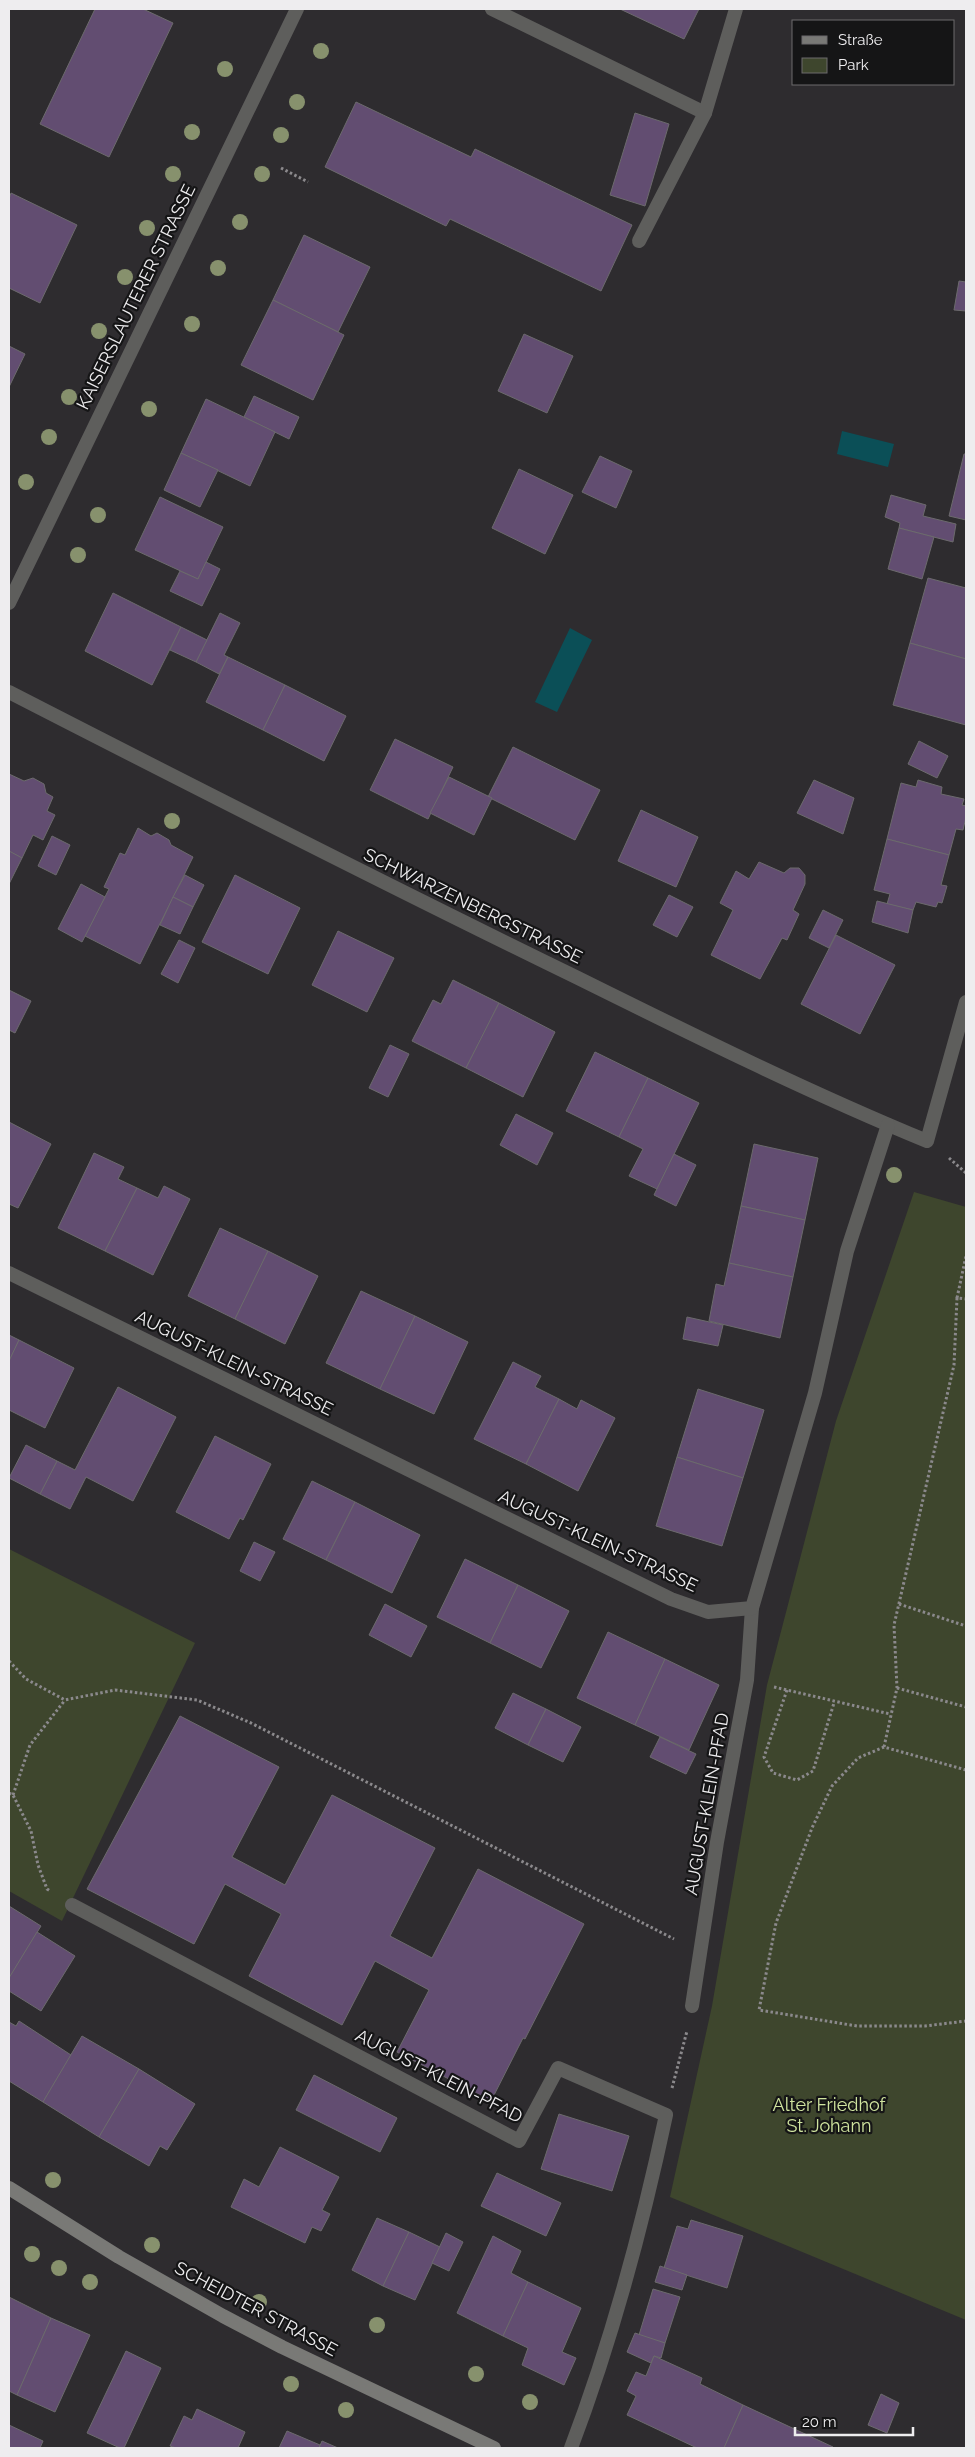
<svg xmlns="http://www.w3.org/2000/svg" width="975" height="2457" viewBox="0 0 975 2457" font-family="Raleway,sans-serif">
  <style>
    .green { fill: #3e462d }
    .water { fill: #0b4f57 }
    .building { fill: #624d71; stroke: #6c6a6d }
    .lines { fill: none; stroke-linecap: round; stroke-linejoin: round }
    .path { stroke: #8b898c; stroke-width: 3; stroke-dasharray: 2.5 2.5; stroke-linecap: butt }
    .service { stroke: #5e5e5c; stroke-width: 14 }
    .minor { stroke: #5e5e5c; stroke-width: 14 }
    .tertiary { stroke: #5e5e5c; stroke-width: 14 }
    .secondary { stroke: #797976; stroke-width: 14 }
    .tree { fill: #87916d }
    .labels { text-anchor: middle; stroke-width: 4.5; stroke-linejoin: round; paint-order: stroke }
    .street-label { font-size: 18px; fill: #eeedef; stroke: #151516 }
    .park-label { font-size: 18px; fill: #d0e49f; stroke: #151516 }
  </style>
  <rect width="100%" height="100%" fill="#2e2c2f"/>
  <g class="green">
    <path d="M914,1192l52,15v1113l-296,-123 42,-191 55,-321 69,-264z"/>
    <path d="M9,1549l186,94 -133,278 -53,-30z"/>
  </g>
  <g class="water">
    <path d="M842,431l52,13 -6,23 -51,-13z"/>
    <path d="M570,628l22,12 -35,72 -22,-10z"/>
  </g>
  <g class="building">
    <path d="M95,9h48l30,14 -64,134 -69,-33z"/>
    <path d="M620,9h79l-15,30z"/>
    <path d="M356,102l115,55 4,-8 157,76 -31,66 -151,-72 -4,7 -121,-59z"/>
    <path d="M635,113l34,11 -24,82 -35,-11z"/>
    <path d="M11,193l66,32 -37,78 -31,-15v-89z"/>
    <path d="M304,235l66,32 -32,65 -65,-32z"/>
    <path d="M959,281l7,1v29l-12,-1z"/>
    <path d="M273,300l71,35 -31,65 -72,-35z"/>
    <path d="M524,334l49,22 -26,57 -49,-22z"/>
    <path d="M9,346l16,8 -16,33z"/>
    <path d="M254,396l45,21 -10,22 -45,-22z"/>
    <path d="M206,399l69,33 -25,54 -69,-33z"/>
    <path d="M181,453l37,17 -18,37 -36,-17z"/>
    <path d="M964,454h2v66l-17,-4z"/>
    <path d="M600,456l32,15 -16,37 -34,-16z"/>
    <path d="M519,469l54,26 -28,59 -53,-26z"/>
    <path d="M891,495l35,10 -3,11 33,8 -3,18 -54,-14 1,-5 -15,-6z"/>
    <path d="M160,497l63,30 -25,52 -63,-29z"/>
    <path d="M899,528l35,9 -12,42 -34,-10z"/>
    <path d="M206,562l14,7 -18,37 -32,-15 10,-20 18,8z"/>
    <path d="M928,578l38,10v71l-56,-16z"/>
    <path d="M113,593l68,34 -29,58 -67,-34z"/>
    <path d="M220,613l20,10 -16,32 4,2 -9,17 -23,-12z"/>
    <path d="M181,627l26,13 -11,22 -26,-12z"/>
    <path d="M910,643l56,16v66l-73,-20z"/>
    <path d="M228,657l57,28 -22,45 -57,-28z"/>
    <path d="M285,685l61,31 -22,45 -61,-31z"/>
    <path d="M395,739l58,28 -25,52 -58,-29z"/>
    <path d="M919,741l29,15 -11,22 -29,-14z"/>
    <path d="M513,747l87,43 -25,50 -87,-43z"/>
    <path d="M9,774l15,7 9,-3 11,6 2,9 7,4 -6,14 8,4 -12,25 -10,-5 -11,23 -13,-7z"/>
    <path d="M449,777l43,21 -18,37 -44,-22z"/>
    <path d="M814,780l40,18 -11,36 -46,-21z"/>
    <path d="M918,780l24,7 -1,7 23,5 -2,6 4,1v11l-3,13 -7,-1 -7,26 -62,-16 14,-56 15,4z"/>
    <path d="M641,810l57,27 -22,50 -58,-26z"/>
    <path d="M138,828l13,8 6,-3 12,7 2,5 22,12 -53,107 -55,-28 24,-47 -5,-2 16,-34 5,2z"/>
    <path d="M52,836l18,9 -14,30 -18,-9z"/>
    <path d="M887,839l62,16 -8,30 6,1 -5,17 -4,-1 -2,5 -20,-5 -3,8 -26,-6 3,-10 -16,-4z"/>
    <path d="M9,851l13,7 -13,26z"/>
    <path d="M759,862l25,11 6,-5h9l6,7v9l-12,26 6,4 -12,26 -5,-2 -22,41 -49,-24 22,-45 -13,-7 16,-32 13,8z"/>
    <path d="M185,875l19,10 -11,22 -20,-10z"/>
    <path d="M235,875l65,33 -32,66 -66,-32z"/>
    <path d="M81,884l24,13 -23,45 -24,-13z"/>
    <path d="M669,895l24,12 -16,30 -24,-12z"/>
    <path d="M173,897l20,10 -13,27 -20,-9z"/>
    <path d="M877,901l36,9 -5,23 -36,-11z"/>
    <path d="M823,910l20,10 -14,28 -20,-10z"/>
    <path d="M338,931l56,27 -27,54 -55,-27z"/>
    <path d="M836,935l59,30 -35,69 -59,-30z"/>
    <path d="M179,940l16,8 -17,35 -17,-9z"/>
    <path d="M453,980l46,23 -33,65 -54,-27 21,-41 8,4z"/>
    <path d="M9,990l22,11 -16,32 -6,-3z"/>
    <path d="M499,1003l56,29 -32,65 -57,-29z"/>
    <path d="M390,1045l19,9 -21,43 -19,-9z"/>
    <path d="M595,1052l53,26 -29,59 -53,-26z"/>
    <path d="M648,1078l51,25 -42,86 -28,-13 14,-27 -24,-12z"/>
    <path d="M516,1114l37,19 -16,32 -37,-20z"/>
    <path d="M9,1122l42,22 -33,64 -9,-4z"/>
    <path d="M754,1144l64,14 -13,62 -64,-14z"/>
    <path d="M94,1153l30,14 -6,12 19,9 -32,63 -47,-23z"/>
    <path d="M674,1154l22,11 -20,41 -22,-11z"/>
    <path d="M164,1186l26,13 -37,76 -48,-24 32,-63 21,10z"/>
    <path d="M741,1206l64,14 -12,57 -64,-14z"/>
    <path d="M220,1228l48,23 -33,68 -47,-23z"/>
    <path d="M268,1251l50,25 -33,68 -50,-25z"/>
    <path d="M729,1263l64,14 -13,61 -71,-17 7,-37 8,2z"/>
    <path d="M361,1291l54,25 -35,73 -54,-26z"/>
    <path d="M415,1316l53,26 -34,72 -54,-25z"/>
    <path d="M687,1317l36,8 -5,21 -35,-7z"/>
    <path d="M9,1335l10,5 -10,21z"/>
    <path d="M19,1340l55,28 -29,60 -36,-18v-49z"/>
    <path d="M513,1362l28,14 -6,11 24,12 -33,65 -52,-25z"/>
    <path d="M118,1387l58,30 -43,84 -47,-24 -16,32 -30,-15 17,-33 18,9z"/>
    <path d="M698,1389l66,21 -21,68 -66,-21z"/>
    <path d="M559,1399l18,10 4,-9 34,18 -37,73 -52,-27z"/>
    <path d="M215,1436l56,28 -28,56 -3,-2 -11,21 -53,-27z"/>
    <path d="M26,1445l31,16 -17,33 -31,-16z"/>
    <path d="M677,1457l66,21 -21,68 -66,-20z"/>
    <path d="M312,1481l43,21 -29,58 -43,-21z"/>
    <path d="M355,1502l65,33 -28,58 -66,-33z"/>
    <path d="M254,1542l21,10 -15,29 -20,-10z"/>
    <path d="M465,1559l53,26 -28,58 -53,-26z"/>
    <path d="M518,1585l51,26 -28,57 -51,-25z"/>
    <path d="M385,1604l42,22 -16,31 -42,-22z"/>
    <path d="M608,1632l57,27 -30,66 -58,-27z"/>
    <path d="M665,1659l54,26 -30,65 -54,-25z"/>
    <path d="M513,1693l33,16 -18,36 -33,-17z"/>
    <path d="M546,1709l35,18 -18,35 -35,-17z"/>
    <path d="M180,1716l99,51 -47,90 53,28 47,-90 103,53 -45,88 42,22 46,-89 106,55 -57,111 -2,4 -2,-1 -32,63 -94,-49 32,-62 -54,-29 -33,64 -93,-49 32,-62 -56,-30 -31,60 -107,-55z"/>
    <path d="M660,1737l36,17 -10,20 -36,-17z"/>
    <path d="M9,1906l32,20 -32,52z"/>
    <path d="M37,1932l38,24 -34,55 -32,-20v-13z"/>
    <path d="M19,2021l52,34 -28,47 -34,-21v-59l7,4z"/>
    <path d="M82,2036l57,33 -40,68 -56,-35z"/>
    <path d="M139,2069l56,35 -28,46 -7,-4 -11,20 -50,-29z"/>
    <path d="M314,2075l83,43 -17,34 -84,-42z"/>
    <path d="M559,2114l70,22 -17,55 -71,-22z"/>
    <path d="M280,2147l59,30 -17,33 8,4 -9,17 -9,-4 -7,16 -74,-36 13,-28 15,8z"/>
    <path d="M497,2173l64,30 -15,33 -65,-30z"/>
    <path d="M377,2218l32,14 -26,54 -31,-16z"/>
    <path d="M691,2220l52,16 -16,52 -63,-20 13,-42 11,3z"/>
    <path d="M409,2232l31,15 -25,53 -32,-14z"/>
    <path d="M446,2233l17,9 -14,29 -17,-8z"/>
    <path d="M493,2236l28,15 -10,22 17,9 -25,54 -46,-23z"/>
    <path d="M660,2266l27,9 -5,15 -27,-8z"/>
    <path d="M528,2282l53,26 -19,44 14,6 -12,27 -42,-20 6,-17 -25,-12z"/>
    <path d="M653,2289l27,8 -15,46 -26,-8z"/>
    <path d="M9,2297l42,21 -34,77 -8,-4z"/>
    <path d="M51,2318l39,17 -35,77 -38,-17z"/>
    <path d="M635,2333l30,10 -4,15 -7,-2 -3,7 -24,-11z"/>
    <path d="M126,2351l35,17 -37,80h-4l-33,-15z"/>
    <path d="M654,2356l48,22 -2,6 43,21 -19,43h-27l-70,-33 9,-19 -9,-5 9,-19 10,4z"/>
    <path d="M881,2394l18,9 -12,30 -19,-8z"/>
    <path d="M743,2405l90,42 -1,1h-108z"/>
    <path d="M197,2409l48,23 -7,16h-62l-6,-2 14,-30 8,4z"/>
    <path d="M9,2425l34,16 -3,7h-31z"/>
    <path d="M287,2431l33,14 -1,3h-40z"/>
    <path d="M322,2441l16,7h-19z"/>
  </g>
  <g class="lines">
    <g class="path">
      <path d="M281,168l27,14"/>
      <path d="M949,1158l17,15"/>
      <path d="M957,1298l9,-42"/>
      <path d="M899,1604l67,22"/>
      <path d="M9,1661l17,18 39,21 50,-10 82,10 54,23 423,216"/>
      <path d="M774,1687l116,27"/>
      <path d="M897,1688l69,19"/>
      <path d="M787,1690l-23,67 9,16 24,7 16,-9 21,-68"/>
      <path d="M884,1747l13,-59 -3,-63 60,-260 3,-67 9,1"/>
      <path d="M966,1770l-82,-23 -26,11 -26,28 -20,42 -36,95 -17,87 98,16h68l41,-5"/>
      <path d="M9,1793l4,2 18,36 7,34 9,24 3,2"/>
      <path d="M13,1795l17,-50 35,-45"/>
      <path d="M672,2088l15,-57"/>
    </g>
    <g class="service">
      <path d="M492,9l213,104"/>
      <path d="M639,241l66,-128 31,-104"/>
      <path d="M692,2006l25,-164 30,-162 5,-72"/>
    </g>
    <g class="minor">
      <path d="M9,692c189,97 378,193 569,286 115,57 230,114 349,163l39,-139"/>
      <path d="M9,1273l662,326 37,13 44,-4 63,-215 32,-142 41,-126"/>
      <path d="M72,1905l447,236 39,-73 108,47c-24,113 -54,225 -95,333"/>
    </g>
    <path class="tertiary" d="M9,603l288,-594"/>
    <path class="secondary" d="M9,2188l110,69 104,59 59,31 212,101"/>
  </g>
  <g class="tree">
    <circle cx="321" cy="51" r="8"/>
    <circle cx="225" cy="69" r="8"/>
    <circle cx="297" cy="102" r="8"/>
    <circle cx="192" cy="132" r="8"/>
    <circle cx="281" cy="135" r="8"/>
    <circle cx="173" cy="174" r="8"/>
    <circle cx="262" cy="174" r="8"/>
    <circle cx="240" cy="222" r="8"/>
    <circle cx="147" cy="228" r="8"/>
    <circle cx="218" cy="268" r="8"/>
    <circle cx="125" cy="277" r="8"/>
    <circle cx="192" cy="324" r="8"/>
    <circle cx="99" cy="331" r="8"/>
    <circle cx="69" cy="397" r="8"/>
    <circle cx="149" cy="409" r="8"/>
    <circle cx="49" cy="437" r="8"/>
    <circle cx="26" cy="482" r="8"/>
    <circle cx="98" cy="515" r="8"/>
    <circle cx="78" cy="555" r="8"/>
    <circle cx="172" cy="821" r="8"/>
    <circle cx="894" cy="1175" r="8"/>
    <circle cx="53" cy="2180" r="8"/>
    <circle cx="152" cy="2245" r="8"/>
    <circle cx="32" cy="2254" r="8"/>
    <circle cx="59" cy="2268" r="8"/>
    <circle cx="90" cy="2282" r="8"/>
    <circle cx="259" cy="2302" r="8"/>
    <circle cx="377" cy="2325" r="8"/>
    <circle cx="476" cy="2374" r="8"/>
    <circle cx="291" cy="2384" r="8"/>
    <circle cx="530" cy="2402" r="8"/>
    <circle cx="346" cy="2410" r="8"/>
  </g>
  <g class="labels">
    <g class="street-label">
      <text transform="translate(136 297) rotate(-64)" y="6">KAISERSLAUTERER STRASSE</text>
      <text transform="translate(473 906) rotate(26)" y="6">SCHWARZENBERGSTRASSE</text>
      <text transform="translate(234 1363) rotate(26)" y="6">AUGUST-KLEIN-STRASSE</text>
      <text transform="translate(598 1541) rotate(25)" y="6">AUGUST-KLEIN-STRASSE</text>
      <text transform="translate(707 1804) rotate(-80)" y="6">AUGUST-KLEIN-PFAD</text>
      <text transform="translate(439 2076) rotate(27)" y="6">AUGUST-KLEIN-PFAD</text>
      <text transform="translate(256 2309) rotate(28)" y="6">SCHEIDTER STRASSE</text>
    </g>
    <g class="park-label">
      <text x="829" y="2111">Alter Friedhof<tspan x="829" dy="21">St. Johann</tspan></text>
    </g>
  </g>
  <rect width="975" height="2457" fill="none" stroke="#eeedef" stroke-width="20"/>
  <rect x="792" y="20" width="162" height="65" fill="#151516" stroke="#6c6b6d"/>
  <rect x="802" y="36" width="25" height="8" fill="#797976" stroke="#6c6b6d"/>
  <text x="838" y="45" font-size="15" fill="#eeedef">Straße</text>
  <rect x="802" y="58" width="25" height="15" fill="#3e462d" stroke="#6c6b6d"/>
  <text x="838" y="70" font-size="15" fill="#eeedef">Park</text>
  <path d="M795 2427v8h118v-8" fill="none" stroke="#eeedef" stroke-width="2.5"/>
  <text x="802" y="2427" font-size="15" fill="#eeedef" stroke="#151516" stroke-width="4" paint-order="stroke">20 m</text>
</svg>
